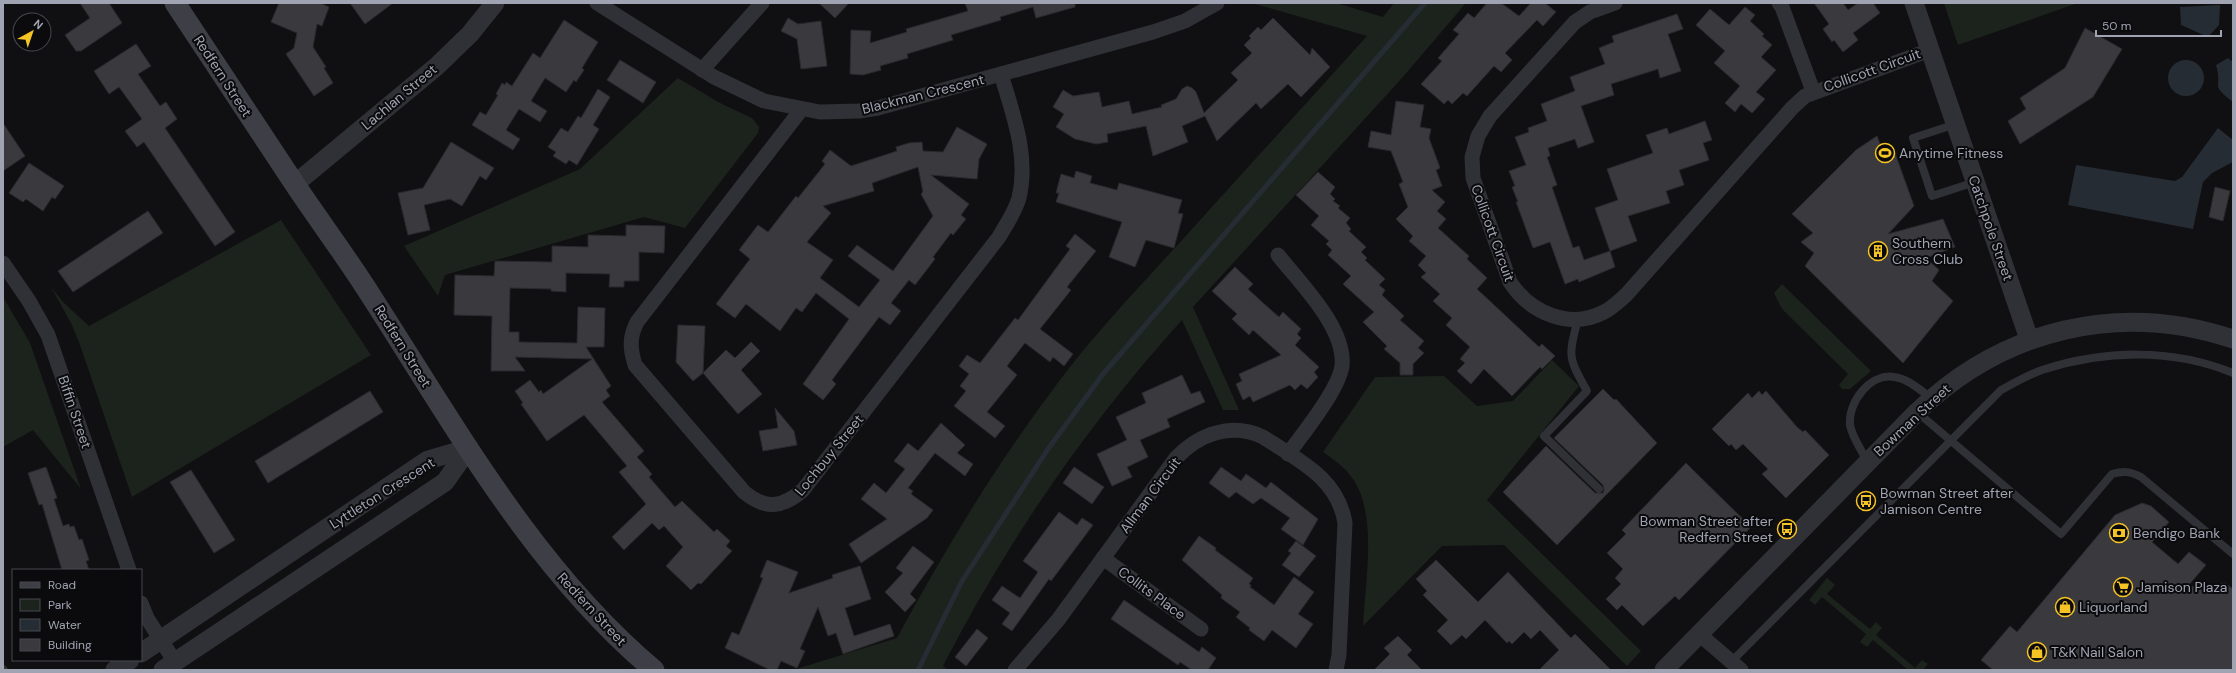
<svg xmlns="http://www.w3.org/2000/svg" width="2236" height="673" viewBox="0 0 2236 673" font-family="'DM Sans',sans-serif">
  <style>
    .green { fill: #1c231d }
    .water { fill: #262c34 }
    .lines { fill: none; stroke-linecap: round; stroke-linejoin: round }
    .stream { stroke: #262c34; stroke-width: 5 }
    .building { fill: #3a393e; stroke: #2a292d; fill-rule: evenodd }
    .service { stroke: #303136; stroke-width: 8 }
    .minor { stroke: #303136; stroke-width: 15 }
    .tertiary { stroke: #303136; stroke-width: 19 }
    .secondary { stroke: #3e3f46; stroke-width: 21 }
    .labels { text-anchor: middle; stroke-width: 4; stroke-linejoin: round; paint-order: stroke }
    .street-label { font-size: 14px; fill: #a0a4b2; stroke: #0b0a0c }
    .poi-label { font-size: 14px; fill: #a0a4b2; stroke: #0b0a0c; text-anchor: start }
  </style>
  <rect width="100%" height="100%" fill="#100f11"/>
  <g class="green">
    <path d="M1336,3l47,14 11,-14h72l-64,75 -209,229 46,103h-16l-41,-90c-95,105 -174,220 -239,346l5,4h-155l104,-32c48,-89 99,-173 160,-254 38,-51 83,-98 126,-145 61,-68 123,-135 184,-203l-112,-32z"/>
    <path d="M1944,3h134l-120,42z"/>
    <path d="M678,78l42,25 32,15 7,9 -1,6 -73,95 -41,-11 -199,58 -7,21 -34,-50 176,-77z"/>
    <path d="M281,220l90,135 -239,142 -52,-152 -8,-20 -21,-38 12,15 26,24z"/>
    <path d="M1782,284l89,87 -21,18h-8l-3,-4 9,-11 -66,-65 -8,-16z"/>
    <path d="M3,297l27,46 51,146 -48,-59 -30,17z"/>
    <path d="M1552,360l27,26 -92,114 154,151 -14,15 -123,-121 -62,1 -79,80c2,-44 15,-110 -10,-147 -8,-12 -19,-19 -30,-27l52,-75 69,-1 33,30 36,-5z"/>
    <path d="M1827,578l8,7 -8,9 43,35 6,-7 6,6 -6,7 39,33 7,-8 6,4 -5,6h-15l-35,-30 -6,7 -7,-5 6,-8 -44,-37 -7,8 -6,-5z"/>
  </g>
  <g class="water">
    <path d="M2220,5l-1,20 -11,12 -27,-12 -1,-18z"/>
    <path d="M2228,58l5,4v40c-24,-18 -10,-14 -17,-37z"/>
    <circle cx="2186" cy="78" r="18"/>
    <path d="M2218,128l15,12v22l-21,11 -9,9 -10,47 -125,-24 8,-40 99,16 7,-4z"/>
  </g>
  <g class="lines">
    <path class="stream" d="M918,670l44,-89 86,-132 55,-75 322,-371"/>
  </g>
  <g class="building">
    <path d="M80,3h29l13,20 -41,28h-5l-11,-16 25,-17z"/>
    <path d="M279,3h41l9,4 -7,19 -5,-2 -4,23 13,20 -2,1 9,15 -19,13 -28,-42 8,-6 3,-15 -26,-11z"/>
    <path d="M350,3h43l-28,21z"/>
    <path d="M819,3h30l-14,15z"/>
    <path d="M965,3h110v4l-39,11 -3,-11 -33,10 1,3 -50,15 2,5 -46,14 1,4 -28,8 1,4 -18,5 -13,-1 1,-44 20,1 -1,12 37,-11 -1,-3 62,-18z"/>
    <path d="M1487,3h14l18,13 12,-13h14l11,9 -13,14 -6,-6 -32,33 7,7 -11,12 -7,-6 -27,30 -4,-3 -11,11 -4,-4 -4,4 -23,-20 21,-23 -4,-3 21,-24 -6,-4 15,-17 6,5z"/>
    <path d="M1814,3h29l5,7 10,-7h15l7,10 -27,20 5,7 -15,12 -9,-12 -2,2 -9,-13 6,-5z"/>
    <path d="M1745,7l10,8 -5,6 14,13 -2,2 10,9 -11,12 15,13 -20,22 9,7 -13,14 -11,-9 -6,8 -10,-9 15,-17 -26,-23 11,-12 -29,-26 14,-16 19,16z"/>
    <path d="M1677,14l6,15 -15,5 13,37 -21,7 -2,-9 -47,15 3,11 -33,11 13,36 -16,6 -3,-9 -27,9 2,8 -3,1 10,28 -5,2 21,61 6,-2 5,14 26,-9 5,16 -36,15 -1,-3 -13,5 -15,-42 -17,6 -17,-46h2l-6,-15 3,-1 -6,-15 17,-6 -11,-28 14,-5 -1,-4 19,-7 -6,-17 34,-13 -5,-14 35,-13 -6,-16 15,-6 -2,-6z"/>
    <path d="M788,18l10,6 23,-3 6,45 -26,3 -4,-30 -16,-8z"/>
    <path d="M1273,18l37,37 2,-7 18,19 -29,30 -13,-13 -27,25 -5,-6 -39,38 -12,-25 -23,10 6,16 -35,14 -7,-30 -39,8 1,8 -12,2 -21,-5 -19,-12 8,-13 -11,-7 10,-17 10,6 26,-4 3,15 27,-6 3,13 30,-7 -1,-2 15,-6 6,-10 5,-3 5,2 4,4 8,21 34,-33 -7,-7 21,-20 -8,-8 7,-7 -2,-2 9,-9 3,3z"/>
    <path d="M564,20l34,22 -16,26 2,2 -8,12 -2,-2 -8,12 -21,-14 -14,23 16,10 -7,11 -21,-13 -13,21 14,9 -7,11 -41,-25 8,-13 6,3 12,-20 -2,-1 6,-11 3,2 1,-3 6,4 21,-33 7,5z"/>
    <path d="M2085,28l37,21 -29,48 -73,47 -12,-23 18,-12 -6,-11 45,-30z"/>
    <path d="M136,44l15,22 -13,8 22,32 6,-4 11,17 -12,9 70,104 -20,14 -71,-104 -7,5 -12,-16 17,-12 -23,-32 -10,7 -15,-23z"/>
    <path d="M620,60l36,22 -13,21 -36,-23z"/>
    <path d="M598,89l12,8 -17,28 6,4 -22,36 -8,-5 -3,4 -13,-8 3,-4 -8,-5 13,-19 7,4 10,-16 3,2z"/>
    <path d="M1396,101l28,4 -4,22 11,2 -2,9 11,30 -4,2 6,16 -10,4 13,12 -8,9 9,8 -8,9 31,28 -2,3 20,19 -10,11 62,58 3,-3 13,12 -13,13 -2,-2 -28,29 -28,-27 -13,15 -14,-13 8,-8 -5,-4 10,-12 -24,-22 6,-7 -19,-17 7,-7 -19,-17 5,-4 -8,-8 8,-9 -17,-15 4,-5 -17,-17 12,-12 -9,-23 4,-2 -12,-31 -23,-4 3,-16 20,4z"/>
    <path d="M1705,121l7,19 -9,3 6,17 -30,10 5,15 -18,6 4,12 -42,13 9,25 -27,10 -15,-43 23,-8 -11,-31 46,-16 -7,-18 21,-7 2,6z"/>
    <path d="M3,123l22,33 -22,15z"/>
    <path d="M957,127l30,17 -8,15 -2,20 -46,-4 38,29 -8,11 5,4 -13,16 -2,-2 -18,24 2,2 -20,26 -6,-5 -18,23 10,8 -11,14 -11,-8 -47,63 4,4 -13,16 -20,-16 46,-65 -33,-26 -14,19 -6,-4 -16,23 -34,-27 -11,14 -19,-14 34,-45 -11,-9 19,-25 10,7 28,-36 2,2 27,-34 -3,-3 8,-11 21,16 46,-15 -1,-4 13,-4 13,-1 1,9 20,1zM918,167l5,25 -2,2 12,22 -40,55 -36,-26 -9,11 32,24 -21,27 -39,-29 13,-18 -26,-18 24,-29 -8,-7 51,-15 -2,-8z"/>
    <path d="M1877,136l6,16 12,1 19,53 -26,28 55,-15 12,28 -29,11 13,12 -7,11 21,20 -50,62 -98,-97 9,-13 -13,-11 12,-9 -21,-19 64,-64z"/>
    <path d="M451,142l43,26 -8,12 -6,-4 -18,30 -12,-7 -26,6 6,25 -22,5 -10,-42 25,-5z"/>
    <path d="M29,163l35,23 -9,13 -3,-2 -9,14 -17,-12 -3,3 -14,-9z"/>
    <path d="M1076,171l16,5 -2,7 27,7 2,-7 63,17 -4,13 5,1 -9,34 -28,-8 -11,27 -26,-10 13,-35 -66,-20 3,-9h-3l5,-19 13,4z"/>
    <path d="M1318,172l17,15 -5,7 5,5 -2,2 7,5 -2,2 12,10 -4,5 5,6 -2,2 17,16 -5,5 6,6 -2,2 20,19 -6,6 6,5 -3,5 22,21 -4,4 24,21 -6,7 6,5 -11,11v11h-13v-12l-16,-14 3,-3 -24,-24 11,-10 -31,-28 8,-8 -23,-21 4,-5 -6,-6 3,-3 -18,-16 8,-9 -23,-21z"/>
    <path d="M2215,187l15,4 -7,30 -14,-4z"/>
    <path d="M148,211l15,22 -90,59 -15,-21z"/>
    <path d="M626,225l39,1 -1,27 -25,-1v29h-15v6h-15l1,-13 -44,-1v19l-15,-1v-2l-41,-1 -1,44h10v10l58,1 1,-36 27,1 -1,39h-18l25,39 -5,4 4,6 -8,6 42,49 -7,6 15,17 -3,3 26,30 7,-6 32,31 3,-3 13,12 -4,5 6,5 -31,33 -3,-1 -7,7 -25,-24 17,-19 -19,-21 -5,4 -7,-7 -28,27 -12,-13 34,-33 -27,-32 8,-6 -43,-51 -37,26 -26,-37 2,-1 -8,-12 15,-11 9,12 2,-2 2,4 49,-35 -77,-2 10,14h-34l1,-55 -38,-1 1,-40 39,1 1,-15 57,1v-16l36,1v-12l38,1z"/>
    <path d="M1075,234l21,17 -29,36 4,3 -31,39 33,25 -9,12 -11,-9 -3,5 -25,-19 -18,23 10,9 -30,37 18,14 -10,12 -41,-32 12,-15 -6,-5 9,-12 -10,-8 8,-11 13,8 35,-45 3,2 52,-71 -4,-3z"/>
    <path d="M1235,267l18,17 -5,5 14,13 17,15 4,-5 18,17 -4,5 4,4 -6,7 24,22 -5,5 4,5 -11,12 -6,-5 -6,6 -5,-5 -37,17 -3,-6 -7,4 -7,-16 6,-3 -3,-7 42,-19 -28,-25 -4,5 -17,-16 5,-5 -25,-23z"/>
    <path d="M678,325l27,1 -2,47 -10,8 -17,-19z"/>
    <path d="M751,342l9,9 -19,19 21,24 -24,20 -35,-41 23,-23 9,8z"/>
    <path d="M1182,375l9,19 9,-3 5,11 -38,17 3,8 -30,13 8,17 -21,10 5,10 -20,9 -15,-32 30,-14 -11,-23 30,-14 -4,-10z"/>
    <path d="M1603,389l11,11 2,-1 41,44 -100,102 -54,-53 43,-46 49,47h8l1,-3 -1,-5 -49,-47z"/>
    <path d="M370,391l13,21 -115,71 -13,-22z"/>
    <path d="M1759,391l3,4 4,-4 31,36 6,5 2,-2 24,25 -43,43 -24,-24 6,-5 -25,-25 -7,6 -5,-6 -2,2 -17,-17 36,-36 4,5z"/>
    <path d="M775,408l19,23 3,14 -34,6 -4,-20 19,-3z"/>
    <path d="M941,423l24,22 -8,8 16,11 -8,12 -30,-23 -27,35 5,3 -2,3 22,16 -6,8 -66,45 -12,-19 38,-25 -26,-20 13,-16 12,10 19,-24 -11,-8 14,-18 10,8z"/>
    <path d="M1686,463l65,64 -72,73 -4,-4 -32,30 -21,-21 -5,5 -11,-11 15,-15 -6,-6 8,-9 -16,-16 19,-19 -4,-4z"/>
    <path d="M46,467l11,31 -3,1 9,27 6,-2 1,3 4,-1 5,14 3,-1 7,21 -3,1 3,9h-27l-20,-66 -3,1 -11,-32z"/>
    <path d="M1074,467l30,20 -12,17 -29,-21z"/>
    <path d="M1221,467l20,14 5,-7 20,14 5,-6 47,37 -15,26 -22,-16 9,-11 -29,-20 -8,6 -17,-12 -7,6 -20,-15z"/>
    <path d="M191,470l44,70 -21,13 -44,-71z"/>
    <path d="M2142,503l9,3 18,16 -17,20 26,22 11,-12 17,13 -19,22 38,-4 8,6v81h-240l-12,-10 29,-34 7,6 98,-117z"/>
    <path d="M1059,512l18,13 5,-7 11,7 -42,56 -2,-2 -37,52 -10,-7 8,-11 -18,-13 10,-14 18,12 18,-26 -15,-11z"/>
    <path d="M1199,536l17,12 -1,2 38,28 -4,6 2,1 -1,2 24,18 20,-28 20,15 -16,22 15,10 -17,24 -24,-18 -8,11 -15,-11 1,-2 -14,-11 4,-5 -19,-14 1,-3 -40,-35z"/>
    <path d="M1296,541l20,15 -17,21 -17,-12 9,-12 -3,-2z"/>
    <path d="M913,546l21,16 -24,32 6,6 -11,12 -20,-20 18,-19 -7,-5z"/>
    <path d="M767,560l31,12 -9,21 44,-15 -1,-3 28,-9 11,33 -26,9 9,28 36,-12 4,12 -51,18 -7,-21 -8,3 -10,-29 -18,42 5,2 -8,17 -16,-7 -4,9h-7l-45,-22 7,-16 7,3 24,-57 -3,-1z"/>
    <path d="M1436,560l42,42 30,-30 63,66 4,-4 36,36h-72l20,-20 -19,-20 -9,9 -7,-7 -12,12 -3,-3 -2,2 -22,-23 -19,19 -4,-4 -11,10 -14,-14 11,-11 -25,-25 4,-4 -11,-12z"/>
    <path d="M1124,600l75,52 3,-5 14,11 -8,12h-16l-12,-8 -2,3 -67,-46z"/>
    <path d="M977,629l11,9 -22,28 -11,-9z"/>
    <path d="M1398,636l14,14 -5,5 15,15h-48l16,-16 -6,-6z"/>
  </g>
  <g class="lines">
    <g class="service">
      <path d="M1956,124l-43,14 19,58 43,-14"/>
      <path d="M1578,319c-10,38 -10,38 9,72l-43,45 55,53"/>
      <path d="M1917,412l144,122 51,-60c11,-3 18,-3 29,3l92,77"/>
      <path d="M1867,461c-5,-10 -15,-24 -17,-36 -2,-23 20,-52 44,-48 15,2 26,13 37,21"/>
      <path d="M1731,662l270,-272c13,-7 27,-15 41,-20 62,-20 130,-22 191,3"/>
      <path d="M3,669l1,1"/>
    </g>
    <g class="minor">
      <path d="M597,3l117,74 50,24 56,11 39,-1 19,-3 275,-76 32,-11 32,-18"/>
      <path d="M1615,3l-25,9 -15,10 -85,94 -12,20 -6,21 1,21 37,104c20,31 60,48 94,30 8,-4 15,-11 22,-17l166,-187 13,-12 125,-46"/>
      <path d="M1779,3l3,4 31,84"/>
      <path d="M702,70l60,-67"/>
      <path d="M801,110l-164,212c-8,16 -7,26 -2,43l109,127c22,18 38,16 59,-2l196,-253c7,-12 16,-25 20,-39 10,-43 -6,-83 -18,-124"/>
      <path d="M1278,255c22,28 68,73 64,111 -3,23 -39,68 -54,88"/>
      <path d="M3,263l26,38 19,34 81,235"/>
      <path d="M1103,558l98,71"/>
      <path d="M141,603l6,15 28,44"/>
      <path d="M1699,634l42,36"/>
      <path d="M1015,670l43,-50 118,-162c23,-24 55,-36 87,-21 35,23 75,41 82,86l-6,132 -3,15"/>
    </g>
    <g class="tertiary">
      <path d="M1914,3l115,336"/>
      <path d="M295,184l142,-118 33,-32 25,-31"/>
      <path d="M141,653l287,-193 41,-12"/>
      <path d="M115,670l15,-10"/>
      <path d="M163,670l282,-188 24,-34"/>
      <path d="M1664,670l253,-258c86,-83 202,-111 316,-73"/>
    </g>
    <path class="secondary" d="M175,3c40,60 79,120 119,180 26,39 54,76 79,116 83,129 162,271 281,371"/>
  </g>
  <defs>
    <g id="stadium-ring" transform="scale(1)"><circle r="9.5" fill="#0b0a0c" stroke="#f4c324" stroke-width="1.5"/><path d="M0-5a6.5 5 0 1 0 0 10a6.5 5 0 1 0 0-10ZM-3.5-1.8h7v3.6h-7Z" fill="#f4c324"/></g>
    <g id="building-ring" transform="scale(1)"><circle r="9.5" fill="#0b0a0c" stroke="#f4c324" stroke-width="1.5"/><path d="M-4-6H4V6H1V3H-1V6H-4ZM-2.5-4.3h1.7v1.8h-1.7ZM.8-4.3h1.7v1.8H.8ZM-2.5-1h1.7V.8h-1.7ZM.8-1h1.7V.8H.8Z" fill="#f4c324"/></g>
    <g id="bus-ring" transform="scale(1)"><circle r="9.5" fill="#0b0a0c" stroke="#f4c324" stroke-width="1.5"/><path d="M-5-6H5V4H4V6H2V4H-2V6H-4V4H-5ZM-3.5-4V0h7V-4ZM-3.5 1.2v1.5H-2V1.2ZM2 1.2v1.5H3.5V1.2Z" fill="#f4c324"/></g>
    <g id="bank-ring" transform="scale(1)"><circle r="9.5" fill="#0b0a0c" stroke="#f4c324" stroke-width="1.5"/><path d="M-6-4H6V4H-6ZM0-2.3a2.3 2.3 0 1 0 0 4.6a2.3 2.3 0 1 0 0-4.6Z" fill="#f4c324"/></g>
    <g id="supermarket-ring" transform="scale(1)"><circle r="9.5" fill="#0b0a0c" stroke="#f4c324" stroke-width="1.5"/><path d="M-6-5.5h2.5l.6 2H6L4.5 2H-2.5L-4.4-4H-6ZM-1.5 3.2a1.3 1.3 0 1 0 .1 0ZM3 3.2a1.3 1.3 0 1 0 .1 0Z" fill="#f4c324"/></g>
    <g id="shop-ring" transform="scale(1)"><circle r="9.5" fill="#0b0a0c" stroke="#f4c324" stroke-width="1.5"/><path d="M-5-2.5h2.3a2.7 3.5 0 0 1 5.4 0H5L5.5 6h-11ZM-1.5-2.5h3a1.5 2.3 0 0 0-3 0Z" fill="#f4c324"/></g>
  </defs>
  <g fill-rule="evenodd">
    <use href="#stadium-ring" x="1885" y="153"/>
    <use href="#building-ring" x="1878" y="251"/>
    <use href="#bus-ring" x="1866" y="501"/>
    <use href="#bus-ring" x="1787" y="529"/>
    <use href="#bank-ring" x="2119" y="533"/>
    <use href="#supermarket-ring" x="2123" y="587"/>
    <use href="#shop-ring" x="2065" y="607"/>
    <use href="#shop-ring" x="2037" y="652"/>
  </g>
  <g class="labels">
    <g class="street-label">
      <text transform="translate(1872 70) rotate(-20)" y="5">Collicott Circuit</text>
      <text transform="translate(223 76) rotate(57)" y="5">Redfern Street</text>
      <text transform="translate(923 94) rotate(-14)" y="5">Blackman Crescent</text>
      <text transform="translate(399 97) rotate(-40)" y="5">Lachlan Street</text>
      <text transform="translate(1991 228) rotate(71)" y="5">Catchpole Street</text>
      <text transform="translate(1493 233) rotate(70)" y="5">Collicott Circuit</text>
      <text transform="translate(403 346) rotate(58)" y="5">Redfern Street</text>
      <text transform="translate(75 412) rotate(71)" y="5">Biffin Street</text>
      <text transform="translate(1912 420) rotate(-43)" y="5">Bowman Street</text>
      <text transform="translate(829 455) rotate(-51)" y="5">Lochbuy Street</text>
      <text transform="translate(382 493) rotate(-32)" y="5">Lyttleton Crescent</text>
      <text transform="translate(1150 495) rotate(-53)" y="5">Allman Circuit</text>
      <text transform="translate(1152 593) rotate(36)" y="5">Collits Place</text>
      <text transform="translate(592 609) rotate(47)" y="5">Redfern Street</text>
    </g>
    <g class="poi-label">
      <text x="1899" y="158">Anytime Fitness</text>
      <text x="1892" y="248">Southern<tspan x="1892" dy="16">Cross Club</tspan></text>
      <text x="1880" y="498">Bowman Street after<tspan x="1880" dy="16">Jamison Centre</tspan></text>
      <text x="1773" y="526" text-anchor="end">Bowman Street after<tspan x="1773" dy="16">Redfern Street</tspan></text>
      <text x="2133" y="538">Bendigo Bank</text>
      <text x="2137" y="592">Jamison Plaza</text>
      <text x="2079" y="612">Liquorland</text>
      <text x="2051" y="657">T&amp;K Nail Salon</text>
    </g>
  </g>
  <rect width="2236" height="673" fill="none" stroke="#a0a4b2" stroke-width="8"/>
  <rect x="12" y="569" width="130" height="92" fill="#0b0a0c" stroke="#47484e"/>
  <rect x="20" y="582" width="20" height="6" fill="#3e3f46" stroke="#47484e"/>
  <text x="48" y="589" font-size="12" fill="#a0a4b2">Road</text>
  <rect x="20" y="599" width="20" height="12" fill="#1c231d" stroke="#47484e"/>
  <text x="48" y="609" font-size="12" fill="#a0a4b2">Park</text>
  <rect x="20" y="619" width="20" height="12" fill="#262c34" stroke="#47484e"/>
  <text x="48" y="629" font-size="12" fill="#a0a4b2">Water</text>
  <rect x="20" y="639" width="20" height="12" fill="#3a393e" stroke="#47484e"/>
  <text x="48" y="649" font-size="12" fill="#a0a4b2">Building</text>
  <g transform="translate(32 32) rotate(40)"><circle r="19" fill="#0b0a0c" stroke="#47484e"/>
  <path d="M0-3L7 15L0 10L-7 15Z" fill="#f4c324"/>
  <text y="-6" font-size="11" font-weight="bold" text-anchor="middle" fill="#a0a4b2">N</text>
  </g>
  <path d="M2096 30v6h125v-6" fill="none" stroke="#a0a4b2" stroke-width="2"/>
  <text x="2102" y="30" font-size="12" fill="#a0a4b2" stroke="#0b0a0c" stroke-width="3" paint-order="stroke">50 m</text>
</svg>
